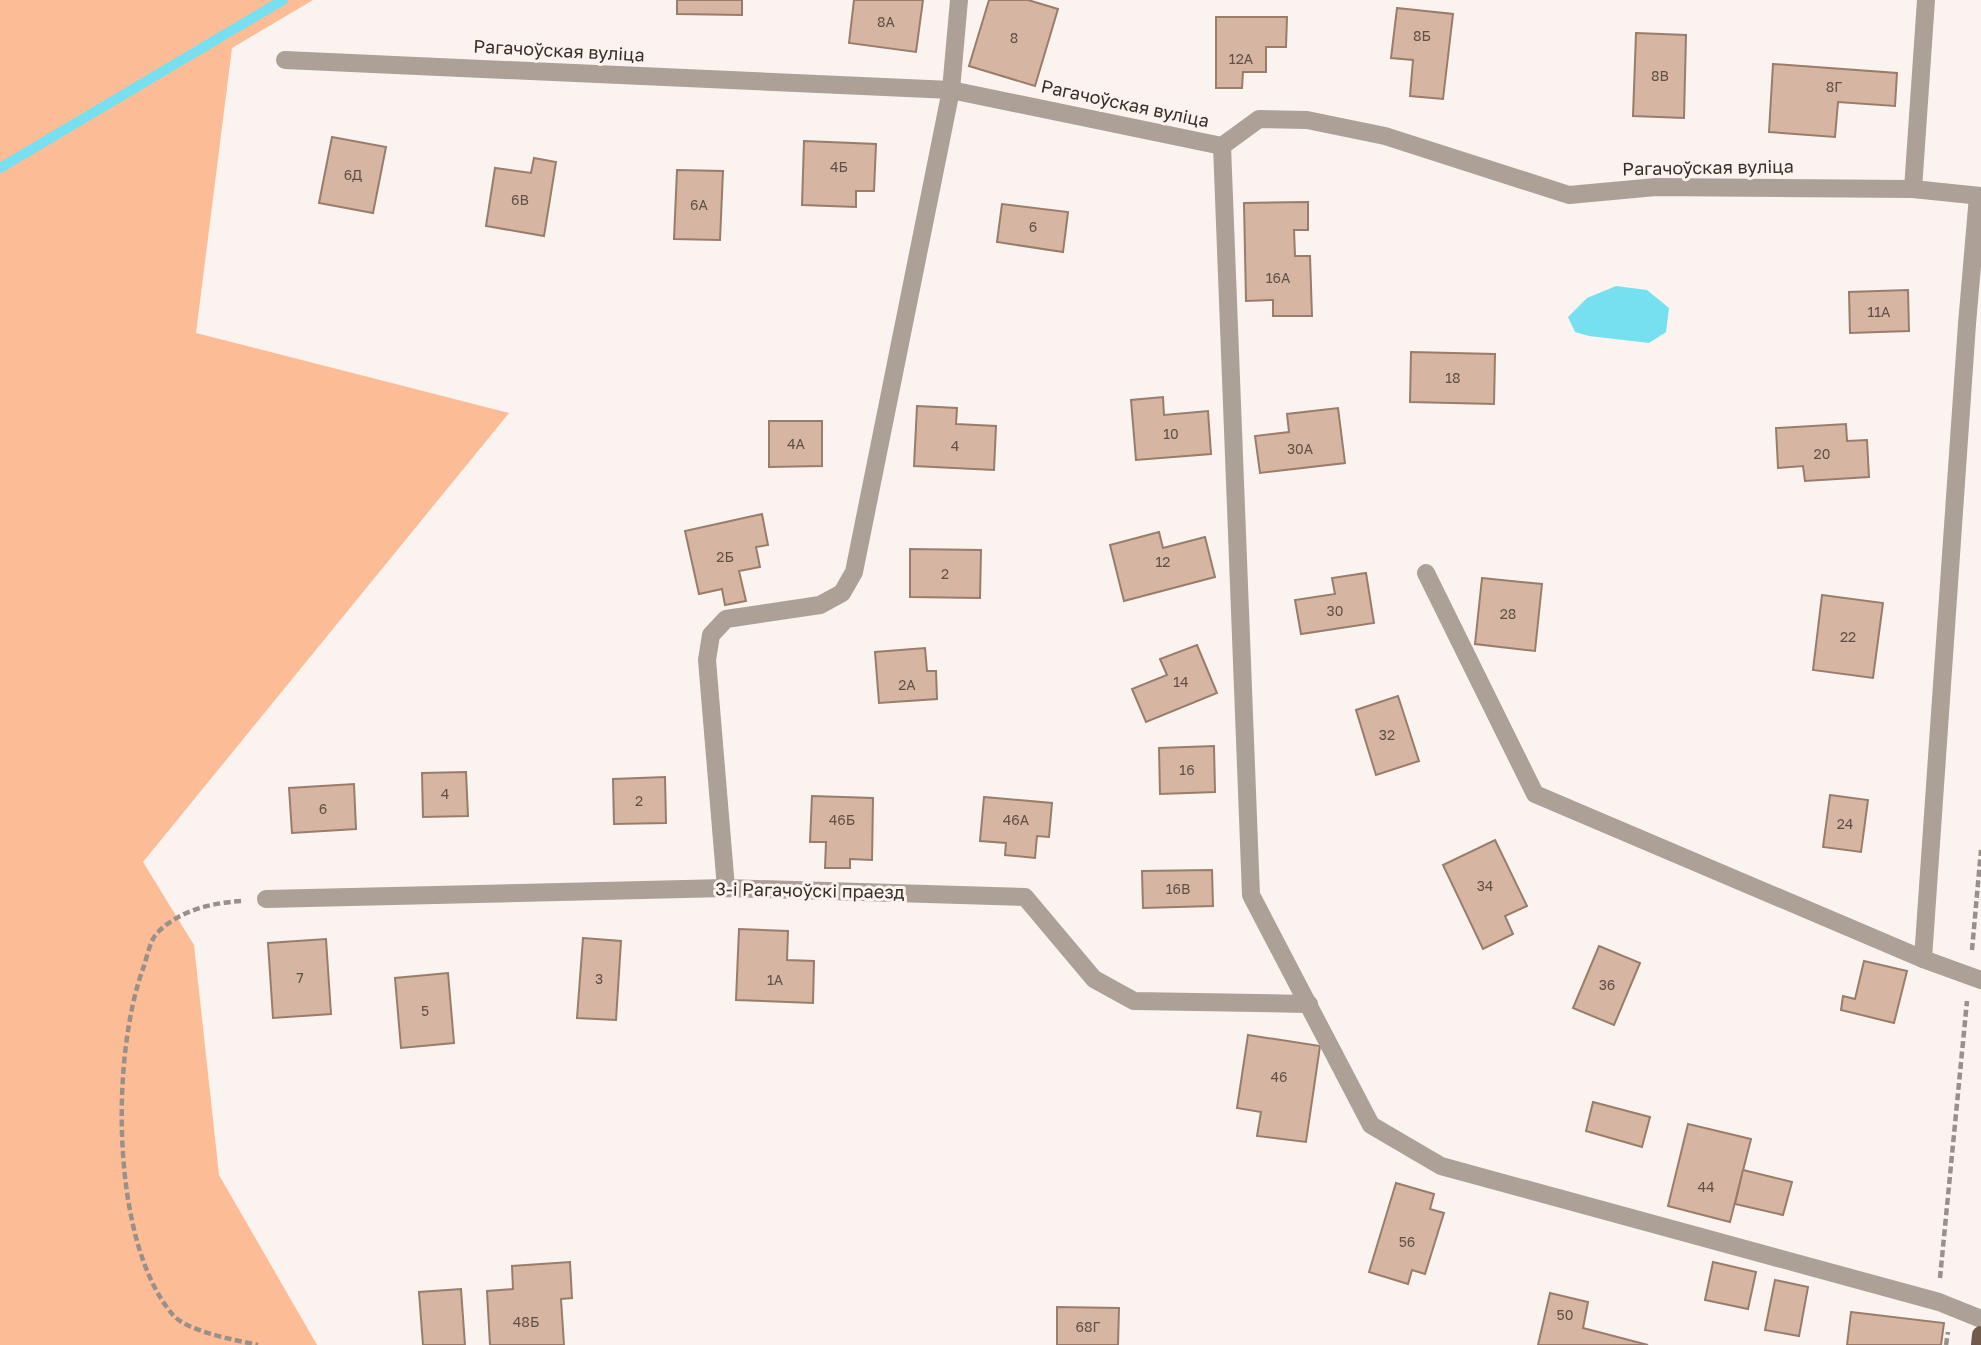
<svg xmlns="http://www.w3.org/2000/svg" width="1981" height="1345" viewBox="0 0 1981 1345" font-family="'Golos Text',sans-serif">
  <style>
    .green { fill: #fcbc95 }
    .water { fill: #76e0f0 }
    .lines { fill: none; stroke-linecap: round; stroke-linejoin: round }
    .stream { stroke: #76e0f0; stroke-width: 10 }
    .building { fill: #d6b6a3; stroke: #9a7c6b; stroke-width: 2 }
    .path { stroke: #9a908a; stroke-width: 4.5; stroke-dasharray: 7 3.5; stroke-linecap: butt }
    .minor { stroke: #ada097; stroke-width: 18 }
    .primary { stroke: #715a4b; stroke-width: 18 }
    .labels { text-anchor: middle; stroke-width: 6; stroke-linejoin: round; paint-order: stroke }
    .number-label { font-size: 14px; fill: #615045 }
    .street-label { font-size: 18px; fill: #3a2e26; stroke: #faf3ef }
  </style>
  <rect width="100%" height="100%" fill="#faf3ef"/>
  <path class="green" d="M0,0h313l-81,48 -36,285 313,80 -366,449 51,83 25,230 98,170h-317z"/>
  <path class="water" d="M1616,286l31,4 22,18 -3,24 -17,11 -60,-7 -14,-4 -7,-15 19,-19z"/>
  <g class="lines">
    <path class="stream" d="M0,168l283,-168"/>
  </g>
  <g class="building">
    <path d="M677,0h65v15l-65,-1z"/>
    <path d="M854,0h69l-7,52 -67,-9z"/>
    <path d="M989,0h39l30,9 -23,77 -66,-20z"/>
    <path d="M1397,8l56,6 -10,85 -33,-3 3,-36 -22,-2z"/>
    <path d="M1216,17h71l-1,30h-20v25h-23l-1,16h-26z"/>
    <path d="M1636,33l50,2 -2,83 -51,-2z"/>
    <path d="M1773,64l124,9 -2,33 -57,-4 -3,35 -66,-5z"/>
    <path d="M332,137l54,10 -13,66 -54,-10z"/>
    <path d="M804,141l72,3 -2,47h-18v16l-54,-2z"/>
    <path d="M534,158l22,4 -12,74 -58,-10 9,-58 36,5z"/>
    <path d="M677,170l46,1 -3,69 -46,-1z"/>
    <path d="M1308,202v28h-14l1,26h15l2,60h-39v-16l-27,1 -2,-98z"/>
    <path d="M1002,204l66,8 -5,40 -66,-10z"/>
    <path d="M1908,290l1,41 -59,2 -1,-41z"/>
    <path d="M1411,352l84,2 -1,50 -84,-2z"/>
    <path d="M1163,397l1,18 44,-4 3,43 -75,6 -5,-60z"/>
    <path d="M917,406l40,2 -1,16 40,2 -2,44 -80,-4z"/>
    <path d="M1338,408l7,55 -85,10 -5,-37 34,-4 -2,-18z"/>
    <path d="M769,421h53v45l-53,1z"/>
    <path d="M1846,424l1,17 20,-1 2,37 -64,4 -2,-15 -25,2 -2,-40z"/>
    <path d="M762,514l6,31 -12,2 4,20 -21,4 7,30 -21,4 -3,-16 -23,5 -14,-63z"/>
    <path d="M1159,532l4,16 42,-11 10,40 -91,24 -14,-56z"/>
    <path d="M910,549l71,1 -1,48 -70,-1z"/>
    <path d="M1366,573l8,50 -73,11 -6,-34 40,-6 -3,-16z"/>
    <path d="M1482,578l60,6 -7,67 -60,-7z"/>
    <path d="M1822,595l61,8 -10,75 -60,-8z"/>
    <path d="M1197,645l20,48 -71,29 -14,-33 35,-14 -7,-16z"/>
    <path d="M925,648l2,23h9l1,28 -58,4 -4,-51z"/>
    <path d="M1398,696l21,65 -43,14 -20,-65z"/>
    <path d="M1214,746l1,46 -55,2 -1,-46z"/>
    <path d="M466,772l2,44 -45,1 -1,-44z"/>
    <path d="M665,777l1,46 -52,1 -1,-45z"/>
    <path d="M354,784l2,45 -64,4 -3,-45z"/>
    <path d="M1830,795l38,5 -7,52 -38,-5z"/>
    <path d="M812,796l61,2 -1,62 -22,-1v9h-25l1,-26h-16z"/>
    <path d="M984,797l68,6 -3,34 -12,-1 -2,22 -30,-3 1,-12 -26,-2z"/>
    <path d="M1495,840l32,66 -22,10 8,18 -30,15 -40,-84z"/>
    <path d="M1212,870l1,36 -70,2 -1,-37z"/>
    <path d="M739,929l49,2 -1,29 27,1 -1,42 -77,-3z"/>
    <path d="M583,938l38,3 -5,79 -39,-2z"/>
    <path d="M326,939l5,75 -58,4 -5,-75z"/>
    <path d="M1599,946l41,17 -26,62 -41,-17z"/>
    <path d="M1864,961l43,10 -13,52 -53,-13 2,-14 12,3z"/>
    <path d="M448,973l6,70 -53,5 -6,-70z"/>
    <path d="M1248,1035l72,11 -14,96 -49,-6 4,-24 -24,-4z"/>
    <path d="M1593,1102l57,15 -8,30 -56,-16z"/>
    <path d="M1688,1124l63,15 -21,83 -62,-16z"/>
    <path d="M1743,1170l49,12 -9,33 -48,-11z"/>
    <path d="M1396,1183l38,11 -4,15 14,4 -19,61 -13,-4 -4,14 -39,-12z"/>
    <path d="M570,1262l2,36 -11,1 3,46h-74l-3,-54 26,-2 -1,-23z"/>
    <path d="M1713,1262l43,10 -8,37 -43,-9z"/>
    <path d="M1775,1280l33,7 -9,49 -34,-6z"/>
    <path d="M461,1289l4,56h-42l-4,-53z"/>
    <path d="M1550,1293l38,9 -5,26 65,17h-110z"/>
    <path d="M1057,1307l62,1 -1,37h-61z"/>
    <path d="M1851,1312l93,11 -3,22h-94z"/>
  </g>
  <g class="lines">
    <g class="path">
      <path d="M241,901c-29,2 -61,9 -83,31 -7,6 -11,24 -14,34 -33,87 -34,276 29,349 15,17 63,25 85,30"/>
      <path d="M1972,950l9,-100"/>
      <path d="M1940,1278l27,-277"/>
      <path d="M1946,1345l2,-13"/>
    </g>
    <g class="minor">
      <path d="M285,60l666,30 271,56 37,-27 48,1 78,16 184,59 87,-8 257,2 68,7"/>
      <path d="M1222,146l29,749 120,230 70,41 498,136 42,17"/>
      <path d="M1913,189l13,-189"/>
      <path d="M1426,573l109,221 388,165 58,21"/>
      <path d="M726,888l-19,-228 4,-25 15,-16 94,-14 22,-12 12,-21 97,-482 8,-90"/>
      <path d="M266,899l460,-11 299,9 69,82 40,22 175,3"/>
      <path d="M1923,959l44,-635 11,-128"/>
    </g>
    <path class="primary" d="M1980,1345l1,-10"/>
  </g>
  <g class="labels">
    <g class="number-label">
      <text x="886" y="27">8А</text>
      <text x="1422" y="41">8Б</text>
      <text x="1014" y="43">8</text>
      <text x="1241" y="64">12А</text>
      <text x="1660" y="81">8В</text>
      <text x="1834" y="92">8Г</text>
      <text x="839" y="172">4Б</text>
      <text x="353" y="180">6Д</text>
      <text x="520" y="205">6В</text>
      <text x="699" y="210">6А</text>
      <text x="1033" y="232">6</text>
      <text x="1278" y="283">16А</text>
      <text x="1879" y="317">11А</text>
      <text x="1453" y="383">18</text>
      <text x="1171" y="439">10</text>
      <text x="796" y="449">4А</text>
      <text x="955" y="451">4</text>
      <text x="1300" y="454">30А</text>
      <text x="1822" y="459">20</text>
      <text x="725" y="562">2Б</text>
      <text x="1163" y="567">12</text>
      <text x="945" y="579">2</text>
      <text x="1335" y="616">30</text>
      <text x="1508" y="619">28</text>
      <text x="1848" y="642">22</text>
      <text x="1181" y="687">14</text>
      <text x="907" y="690">2А</text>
      <text x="1387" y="740">32</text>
      <text x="1187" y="775">16</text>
      <text x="445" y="799">4</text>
      <text x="639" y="806">2</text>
      <text x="323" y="814">6</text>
      <text x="842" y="825">46Б</text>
      <text x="1016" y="825">46А</text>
      <text x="1845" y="829">24</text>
      <text x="1485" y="891">34</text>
      <text x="1178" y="894">16В</text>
      <text x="300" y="983">7</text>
      <text x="599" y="984">3</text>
      <text x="775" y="985">1А</text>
      <text x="1607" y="990">36</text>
      <text x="425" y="1016">5</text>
      <text x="1279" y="1082">46</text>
      <text x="1706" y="1192">44</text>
      <text x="1407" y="1247">56</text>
      <text x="1565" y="1320">50</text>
      <text x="526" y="1327">48Б</text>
      <text x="1088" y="1332">68Г</text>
    </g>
    <g class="street-label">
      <text transform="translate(559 51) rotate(3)" y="6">Рагачоўская вуліца</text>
      <text transform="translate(1125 104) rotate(12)" y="6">Рагачоўская вуліца</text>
      <text transform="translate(1708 168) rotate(-1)" y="6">Рагачоўская вуліца</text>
      <text transform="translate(810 891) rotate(1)" y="6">3-і Рагачоўскі праезд</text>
    </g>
  </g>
</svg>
